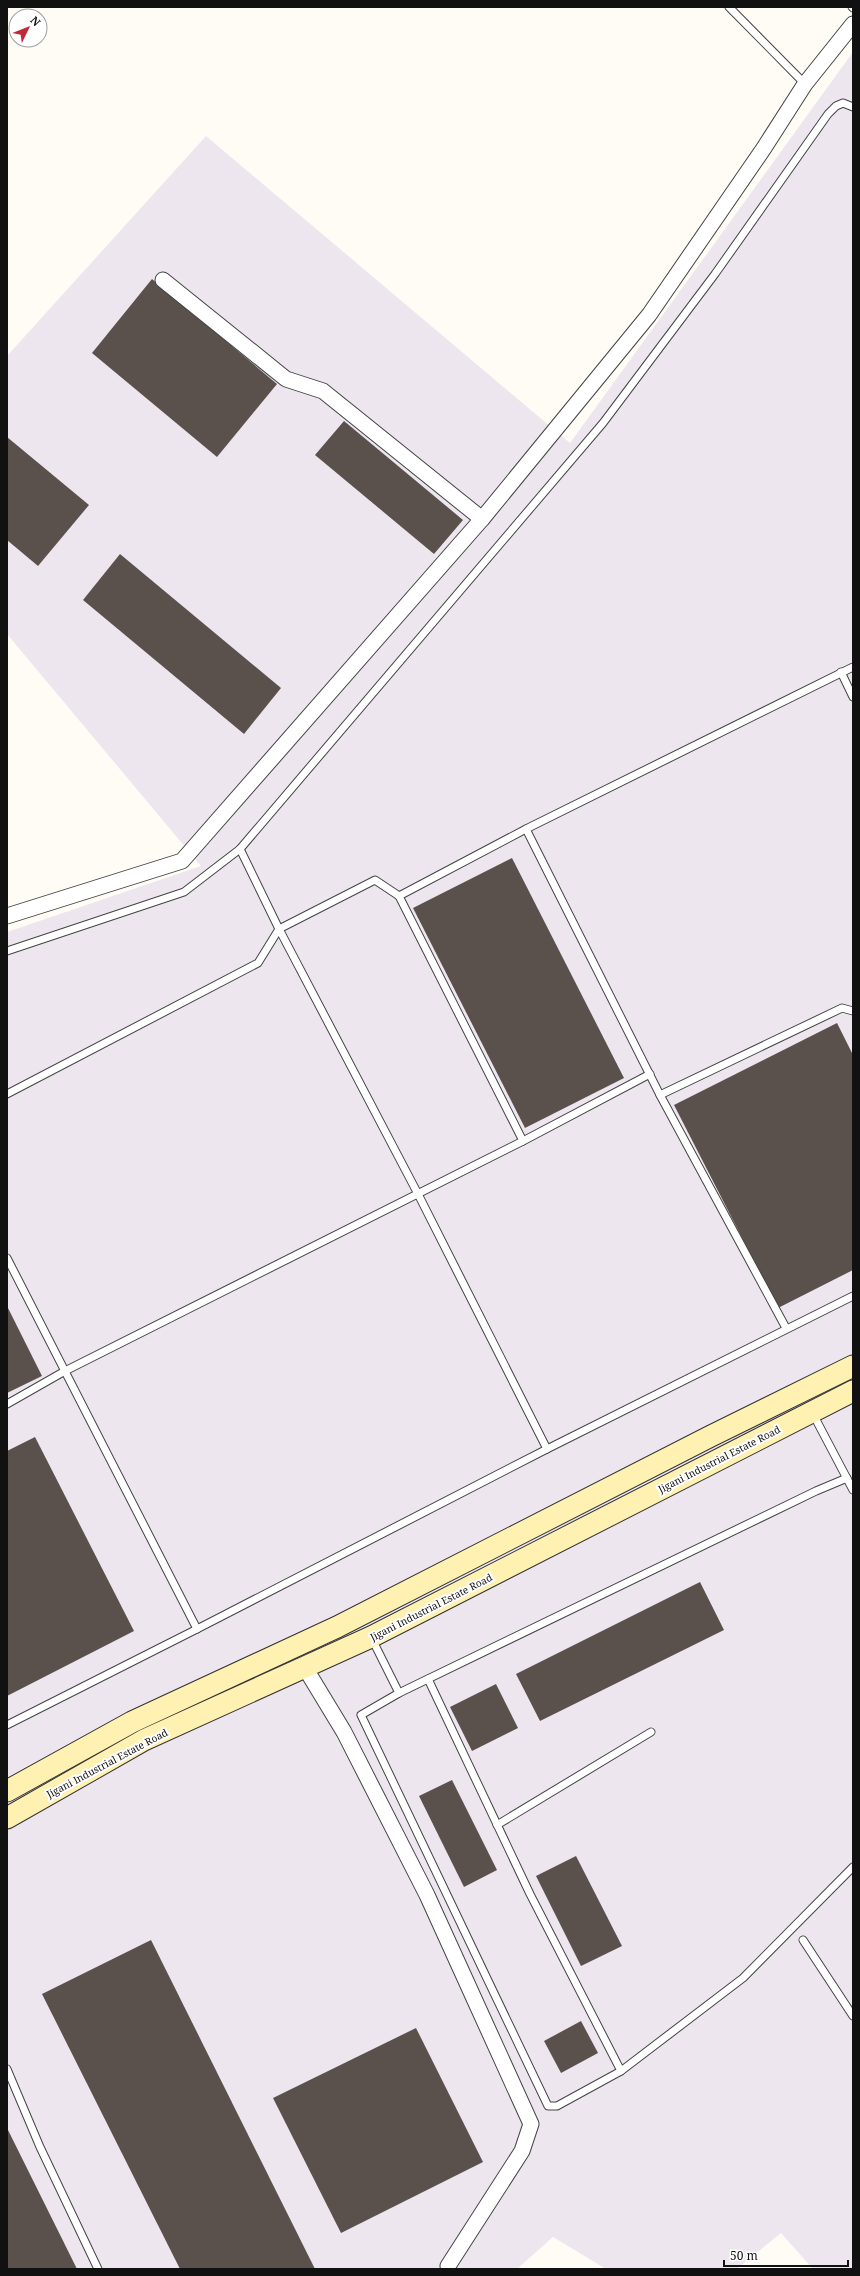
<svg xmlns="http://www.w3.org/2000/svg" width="860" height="2276" viewBox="0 0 860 2276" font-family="'Noto Serif',serif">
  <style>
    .industrial { fill: #ede6ef }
    .building { fill: #5a514d }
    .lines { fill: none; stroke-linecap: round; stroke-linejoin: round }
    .service-casing { stroke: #444; stroke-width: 9 }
    .minor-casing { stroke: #444; stroke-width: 17 }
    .secondary-casing { stroke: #333; stroke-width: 23 }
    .service { stroke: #fff; stroke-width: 7 }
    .minor { stroke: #fff; stroke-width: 15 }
    .secondary { stroke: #fef1b1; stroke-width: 21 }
    .labels { text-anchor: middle; stroke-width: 4; stroke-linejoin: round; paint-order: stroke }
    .street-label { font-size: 10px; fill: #111; stroke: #fff }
  </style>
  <rect width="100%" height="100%" fill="#fffcf5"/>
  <path class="industrial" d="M853,52v2217h-40l-32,-36 -44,36h-131l-53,-32 -36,32h-510v-1337l194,-66 -194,-232v-278l199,-220 364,307z"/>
  <g class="building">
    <path d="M152,279l125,105 -60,73 -125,-104z"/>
    <path d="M344,421l119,99 -29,34 -119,-99z"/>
    <path d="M7,437l82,68 -51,61 -31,-26z"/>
    <path d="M120,554l161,134 -37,46 -161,-134z"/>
    <path d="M512,858l112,220 -99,50 -112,-220z"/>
    <path d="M837,1023l16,32v215l-75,38 -104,-203z"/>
    <path d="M7,1306l35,70 -35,17z"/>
    <path d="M35,1437l99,194 -127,65v-245z"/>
    <path d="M700,1582l24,48 -184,91 -24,-47z"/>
    <path d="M496,1684l22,44 -46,23 -22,-44z"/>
    <path d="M452,1780l45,90 -33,17 -45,-91z"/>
    <path d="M576,1856l46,90 -41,20 -45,-90z"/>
    <path d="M151,1940l164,329h-135l-138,-275z"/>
    <path d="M581,2021l17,32 -37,20 -17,-32z"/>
    <path d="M416,2028l67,134 -142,71 -68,-135z"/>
    <path d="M7,2128l70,141h-70z"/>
  </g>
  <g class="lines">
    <g class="service-casing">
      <g id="service">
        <path d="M729,7l76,77"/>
        <path d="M852,7l1,1"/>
        <path d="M841,672l12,25"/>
        <path d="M240,849l39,80 139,265 129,255"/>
        <path d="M399,896l124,245"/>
        <path d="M7,951l177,-59 56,-43 363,-426 112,-149 113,-160 8,-8 7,-3 10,4"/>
        <path d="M7,1094l251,-131 21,-34 96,-49 24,16 127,-67"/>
        <path d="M660,1095l182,-87 11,3"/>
        <path d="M7,1258l190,371 350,-180 306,-153"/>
        <path d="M786,1328l-126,-233 -134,-266 327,-162"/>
        <path d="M7,1404l58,-33 458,-230 127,-67"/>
        <path d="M813,1414l40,76"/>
        <path d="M372,1639l27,54 -38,22 187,391h9l64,-35 122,-93 110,-111"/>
        <path d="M428,1679l102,215 91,177"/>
        <path d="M399,1693l417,-202 31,-13"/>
        <path d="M7,1725l190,-96"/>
        <path d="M497,1825l154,-93"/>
        <path d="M803,1940l50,76"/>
        <path d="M7,2069l33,78 58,122"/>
      </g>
    </g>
    <g class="minor-casing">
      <g id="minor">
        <path d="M163,280l123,99 37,12 159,128"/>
        <path d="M7,916l175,-55 300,-342 167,-204 115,-167 41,-64 48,-60"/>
        <path d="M304,1666l40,66 83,163 104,229 -9,27 -74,115"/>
      </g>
    </g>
    <g class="secondary-casing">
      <g id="secondary">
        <path d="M7,1791l125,-69 205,-95 374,-191 142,-70"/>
        <path d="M7,1818l137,-78 227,-103 482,-246"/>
      </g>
    </g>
    <use href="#service" class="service"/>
    <use href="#minor" class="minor"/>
    <use href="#secondary" class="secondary"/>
  </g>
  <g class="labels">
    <g class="street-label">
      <text transform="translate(719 1459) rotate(-27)" y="4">Jigani Industrial Estate Road</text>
      <text transform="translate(431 1607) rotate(-27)" y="4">Jigani Industrial Estate Road</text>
      <text transform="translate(107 1763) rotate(-28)" y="4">Jigani Industrial Estate Road</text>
    </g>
  </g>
  <rect width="860" height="2276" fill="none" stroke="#111111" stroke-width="16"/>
  <g transform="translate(28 28) rotate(47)"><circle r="19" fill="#ffffff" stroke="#a0a0a0"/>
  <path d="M0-3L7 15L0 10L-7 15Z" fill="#c12938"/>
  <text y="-6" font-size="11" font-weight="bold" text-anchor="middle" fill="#111111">N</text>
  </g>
  <path d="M724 2260v6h124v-6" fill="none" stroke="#111111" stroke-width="2"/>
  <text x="730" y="2260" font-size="12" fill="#111111" stroke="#ffffff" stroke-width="3" paint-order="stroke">50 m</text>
</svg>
